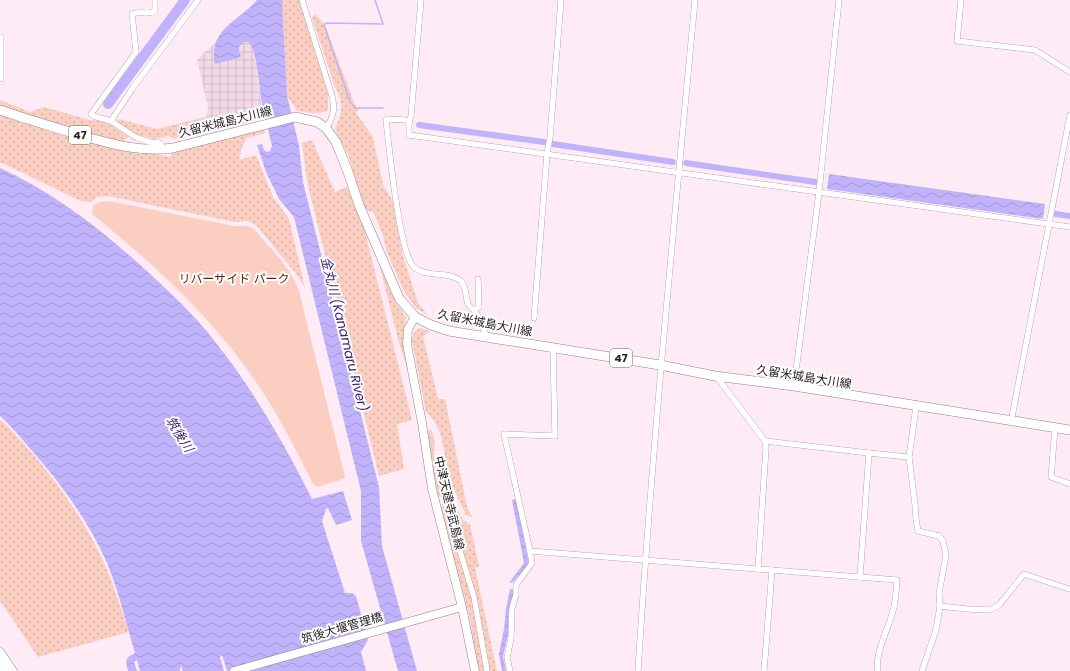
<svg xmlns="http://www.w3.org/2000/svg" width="1070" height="671" viewBox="0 0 1070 671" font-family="Poppins,'Noto Sans JP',sans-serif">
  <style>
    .industrial { fill: url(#industrial-grid) }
    .grass { fill: url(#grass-dots) }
    .green { fill: #facec1 }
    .water { fill: url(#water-waves) }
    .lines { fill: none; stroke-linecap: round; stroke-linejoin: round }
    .stream { stroke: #c0b3fc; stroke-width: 1.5 }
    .canal { stroke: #c0b3fc; stroke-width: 6 }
    .river { stroke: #c0b3fc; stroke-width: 10 }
    .street-casing { stroke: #957f8b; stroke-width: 6 }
    .secondary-casing { stroke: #957f8b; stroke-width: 9 }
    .primary-casing { stroke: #957f8b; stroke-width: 10 }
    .highway-casing { stroke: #957f8b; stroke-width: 11 }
    .street { stroke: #fff; stroke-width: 5.5 }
    .secondary { stroke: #fff; stroke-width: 8 }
    .primary { stroke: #fff; stroke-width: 9 }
    .highway { stroke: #fff; stroke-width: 10 }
    .labels { text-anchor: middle; stroke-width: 4; stroke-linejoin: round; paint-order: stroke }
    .shield { fill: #fff; stroke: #6b6468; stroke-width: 1 }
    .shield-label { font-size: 11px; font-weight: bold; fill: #2b2227 }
    .street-label { font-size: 12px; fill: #2b2227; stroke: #fff }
    .park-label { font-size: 12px; fill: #631d07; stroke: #fff }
    .water-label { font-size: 13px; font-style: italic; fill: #381e70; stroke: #fff }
  </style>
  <defs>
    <pattern id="industrial-grid" width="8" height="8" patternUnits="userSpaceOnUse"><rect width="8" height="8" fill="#f4dae7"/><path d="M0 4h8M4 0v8" fill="none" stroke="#d1bbc6"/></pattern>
    <pattern id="grass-dots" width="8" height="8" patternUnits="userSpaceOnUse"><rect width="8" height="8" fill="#facec1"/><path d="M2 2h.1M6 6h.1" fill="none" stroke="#d6b1a6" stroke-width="1.8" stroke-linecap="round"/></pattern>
    <pattern id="water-waves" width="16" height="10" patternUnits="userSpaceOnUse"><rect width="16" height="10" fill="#c0b3fc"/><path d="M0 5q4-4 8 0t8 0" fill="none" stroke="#a59ad8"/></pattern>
  </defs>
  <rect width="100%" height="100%" fill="#ffebf5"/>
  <path class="industrial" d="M244,42h4l3,3 6,22 4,36 -1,9 -47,8 -6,-1 -1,-2 2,-9 -11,-49 18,-16 -2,11 28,3 -2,-8 1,-4z"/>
  <g class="grass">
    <path d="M282,0h17l29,94v16c-10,6 -21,2 -31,1l-10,-16z"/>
    <path d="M315,14l10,11 30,80 3,5 -2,3 17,24 10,48 10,16 10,55 15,47 10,12 -12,-7 -12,-17 -17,-39 -5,-20 -9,-21h-5l-6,-8 -13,-46 -14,-28c7,-17 10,-25 0,-42l-23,-69z"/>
    <path d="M0,100l30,12 14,-5 45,13 16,1 24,16 -6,4h-10l-113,-34z"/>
    <path d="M260,112v7l-55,14 -8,-1 9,-5 7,-7z"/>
    <path d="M0,115l39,13 72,19 28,7h17l15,3v-4l93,-25 1,5 -18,5 -5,9 -3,13 17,-5 17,42 16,22 16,69 -7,-12 -42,-51 -8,-4 -14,1 -126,-26 -11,1 -6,5 -10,-1 -81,-39z"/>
    <path d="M206,117l1,2 -19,13 -14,7 -6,-3 -13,3 -16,-3 -22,-14 2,-3 38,10z"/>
    <path d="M312,140l23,52 12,-5 17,41 48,192 -15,4 7,45 -25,7 -72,-295 -5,-38z"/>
    <path d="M377,255l14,38 15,25 -3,16 8,47 -13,-42z"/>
    <path d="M419,328l11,3 -7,5 15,63h7l22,108 6,11 -7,-3c-6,-12 -12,-25 -16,-37 -8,-22 -4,-50 -24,-66l-14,-72 2,-7z"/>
    <path d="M0,419c11,10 21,22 31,33 29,34 55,71 73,111 10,22 17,46 25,69l-91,25 -38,-56z"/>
    <path d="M431,430c6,10 2,20 3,31 1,13 5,24 8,37l-4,-3 -5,-17 -5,-47z"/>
    <path d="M439,457l11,35 12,27 8,6 9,41 -4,2 22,103h-8c-7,-39 -13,-78 -25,-116 -9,-33 -23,-64 -25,-98z"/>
    <path d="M440,507h3l18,52 11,41 12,71h-6l-8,-53z"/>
  </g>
  <path class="green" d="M109,201l125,25h14l7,4c15,18 36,38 44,61l46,186 -2,2 -25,8 -4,-2c-15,-28 -29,-57 -45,-83 -47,-76 -108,-132 -177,-188l1,-8 6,-4z"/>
  <g class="water">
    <path d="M257,0h25l5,95 12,51 4,36 76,305 3,59 35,125h-19l-37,-130v-50l-67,-274 -15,-18 -13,-27 -9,-27 5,-1 2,6 3,2 3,-1 2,-5c-3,-14 -8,-28 -10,-43 -3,-14 -4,-52 -14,-61h-4l-4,3 -1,4 2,8 -26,7c-8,-34 24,-43 42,-64z"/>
    <path d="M0,168c52,24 94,56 137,94 26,24 54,49 76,77 39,49 71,104 99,160l31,-8 9,29 -16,5 -8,-17 -2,1 -4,12 23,72h7l4,3 12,44 -7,12 5,19h-139l-5,-16 -2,2 4,14h-41l-2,-5 -1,2v3h-40l-3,-11 -3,2 3,9h-9l-2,-9 2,-5 7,-4c-9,-30 -16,-61 -28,-90 -18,-41 -45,-78 -74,-111 -11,-13 -21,-25 -33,-36z"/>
    <path d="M829,174l216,30 -2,15 -216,-30z"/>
    <path d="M516,499l13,65 -16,18 -4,1 15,-20 -12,-63z"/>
    <path d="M510,589h3l1,3 -5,16 -1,27 -5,21 3,15h-4l-3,-17 5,-25 2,-20z"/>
  </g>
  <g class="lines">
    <path class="stream" d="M375,0l8,24 -57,-1 -2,2 26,77 5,6h28"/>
    <g class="canal">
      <path d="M419,125l125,17"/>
      <path d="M553,144l120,18"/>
      <path d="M686,163l129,19"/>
      <path d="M1056,214l14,2"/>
    </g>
    <path class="river" d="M108,104l77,-104"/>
    <g class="street-casing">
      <g id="street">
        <path d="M155,0v11c-7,4 -16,0 -23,3l4,38 -45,62 2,2 18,5 26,17 13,4 10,1 3,6"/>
        <path d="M302,0l30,96c3,12 2,21 -6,32"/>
        <path d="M421,0l-10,116 -2,7 -3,-3 -19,-1 -1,1c3,26 13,131 27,146 12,13 35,4 48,15 6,6 4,15 7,23 1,3 4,4 6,6 6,7 9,19 13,27"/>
        <path d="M961,0l-4,41 78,9 35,22"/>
        <path d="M0,37h1v42"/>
        <path d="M111,121l21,-32 66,-89"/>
        <path d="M409,123v12l661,92"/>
        <path d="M474,310l5,-3 -1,-28"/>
        <path d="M534,318l13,-164 3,-17 11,-137"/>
        <path d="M716,376l49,65 104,12"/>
        <path d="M794,386l25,-194 20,-192"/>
        <path d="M916,407l-7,50 6,48 1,14 2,12 21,5 4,5 3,14 -7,38 1,13 -4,24 -14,41"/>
        <path d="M1011,422l59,-307"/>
        <path d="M1055,428l-4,49 19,7"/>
        <path d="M445,502l29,95 13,74"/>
        <path d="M530,551l-26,-117 51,2 -2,-89"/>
        <path d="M758,569l8,-121 -1,-7"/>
        <path d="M860,577l9,-124 40,4"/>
        <path d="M940,606l27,3 23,1 9,-5 25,-31 45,15"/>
        <path d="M510,671l-3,-13 4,-20 1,-30 4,-13v-10l16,-22 -2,-12 367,29c-1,11 -1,21 -4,31 -4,16 -19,44 -15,60"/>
        <path d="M638,671c14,-224 36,-447 57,-671"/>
        <path d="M764,671l8,-101"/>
      </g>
    </g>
    <g class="secondary-casing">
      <g id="secondary">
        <path d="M415,317l-7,12 -1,15 15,79 10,66 30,118 13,64"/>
        <path d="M0,652l13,19"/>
        <path d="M234,671l228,-64"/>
      </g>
    </g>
    <g class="primary-casing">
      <path id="primary" d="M0,110c25,9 51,16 76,24 32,9 63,19 97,14l122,-31 22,5 9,6 10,14 12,30 11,33 40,93 16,19 16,8 18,6 211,34 55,11 79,10 276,44"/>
    </g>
    <g class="highway-casing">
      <path id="highway" d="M0,664l3,7"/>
    </g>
    <use href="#street" class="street"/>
    <use href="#secondary" class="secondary"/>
    <use href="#primary" class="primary"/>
    <use href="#highway" class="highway"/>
  </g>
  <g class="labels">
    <g class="shield">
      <rect x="69" y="126" width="22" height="18" rx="3"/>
      <rect x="610" y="349" width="22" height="18" rx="3"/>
    </g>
    <g class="shield-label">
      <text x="80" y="139">47</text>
      <text x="621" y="362">47</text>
    </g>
    <g class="street-label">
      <text transform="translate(225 122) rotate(-14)" y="4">久留米城島大川線</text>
      <text transform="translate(485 323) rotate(11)" y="4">久留米城島大川線</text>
      <text transform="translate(804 377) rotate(9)" y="4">久留米城島大川線</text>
      <text transform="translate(449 503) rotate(77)" y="4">中津天建寺武島線</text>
      <text transform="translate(342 628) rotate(-16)" y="4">筑後大堰管理橋</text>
    </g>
    <g class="park-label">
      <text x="234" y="283">リバーサイド パーク</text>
    </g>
    <g class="water-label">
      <text transform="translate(345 334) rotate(76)" y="5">金丸川 (Kanamaru River)</text>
      <text transform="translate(180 434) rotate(57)" y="5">筑後川</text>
    </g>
  </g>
</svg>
